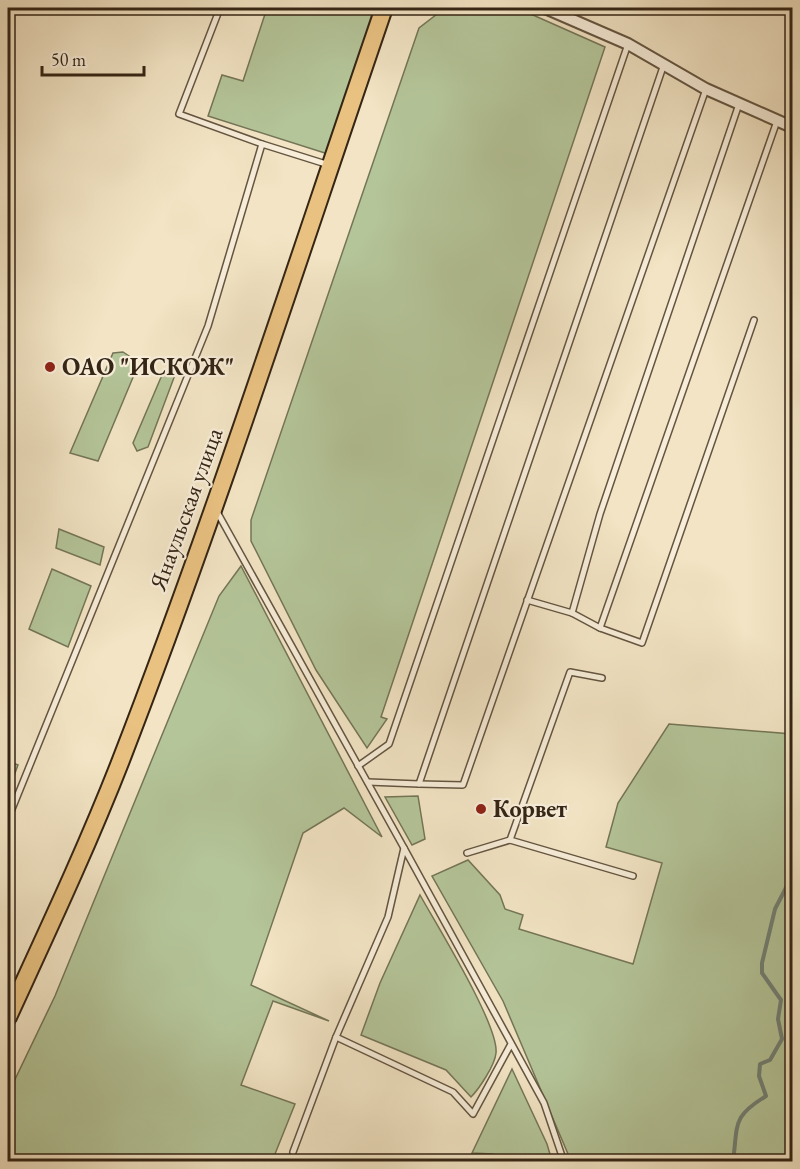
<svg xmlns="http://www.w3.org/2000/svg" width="800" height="1169" viewBox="0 0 800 1169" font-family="'EB Garamond',serif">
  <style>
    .green { fill: #b4c599; stroke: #747557; stroke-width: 1.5 }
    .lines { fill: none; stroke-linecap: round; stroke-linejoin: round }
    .stream { stroke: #728176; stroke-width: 4 }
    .service-casing { stroke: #645541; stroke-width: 8 }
    .minor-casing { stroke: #645541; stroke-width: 14 }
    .primary-casing { stroke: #342515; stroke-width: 20 }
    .service { stroke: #f7edd9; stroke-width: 5 }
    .minor { stroke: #f7edd9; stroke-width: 10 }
    .primary { stroke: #e9c282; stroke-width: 16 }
    .poi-dot { fill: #8f2418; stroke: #f7edd9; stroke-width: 2 }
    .labels { text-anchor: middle; stroke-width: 4.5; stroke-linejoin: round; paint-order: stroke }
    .poi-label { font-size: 24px; font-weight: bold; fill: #342515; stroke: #f7edd9; text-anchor: start }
    .street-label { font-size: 24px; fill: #342515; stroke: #f7edd9 }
  </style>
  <rect width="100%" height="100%" fill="#f2e4c4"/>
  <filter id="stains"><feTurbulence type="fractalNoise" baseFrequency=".00333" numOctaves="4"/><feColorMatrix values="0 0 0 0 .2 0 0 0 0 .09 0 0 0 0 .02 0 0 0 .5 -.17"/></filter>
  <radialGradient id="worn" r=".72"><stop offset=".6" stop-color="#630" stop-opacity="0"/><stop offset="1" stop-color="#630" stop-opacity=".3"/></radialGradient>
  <g class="green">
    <path d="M267,8h108l-47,146 -120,-38 14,-41 21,6z"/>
    <path d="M445,8h62l26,7 72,32 -224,670 6,2 -20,29 -51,-78 -65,-129v-21l168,-492z"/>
    <path d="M123,352l9,6 2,17 -36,86 -28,-8 43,-100z"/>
    <path d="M171,370l4,5 -27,72 -11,4 -4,-8 29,-68z"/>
    <path d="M59,529l45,18 -4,18 -44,-17z"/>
    <path d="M241,566l141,271 -38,-29 -41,25 -52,152 78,36 -56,-20 -32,84 54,19 -22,55 2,2h-267v-67l47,-98 164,-400z"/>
    <path d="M52,569l39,17 -23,61 -39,-18z"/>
    <path d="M669,724l123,10v427h-221l-68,-160 -71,-125 36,-16 32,35 5,14 18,6 -4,14 114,35 29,-101 -56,-16 12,-44z"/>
    <path d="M8,761l10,4 -7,19 -3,-1z"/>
    <path d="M418,796l7,43 -13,6 -27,-48z"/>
    <path d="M420,895c16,29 79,130 76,158 -1,12 -17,36 -25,44l-25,-27 -85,-35 19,-52z"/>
    <path d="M512,1069l35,75 5,17h-51l-8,-7 -21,-1z"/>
  </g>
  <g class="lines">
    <path class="stream" d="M733,1162c5,-39 -1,-45 33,-66l-7,-20 1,-12 10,-4 12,-21 -4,-20 3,-19 -19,-27v-10l13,-54 17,-33v-12"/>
    <g class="service-casing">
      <g id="service">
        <path d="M220,8l-41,106 83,30"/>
        <path d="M216,510l188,338"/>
        <path d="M527,600l45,13 28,-99 139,-410"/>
        <path d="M572,613l28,15 177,-507"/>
        <path d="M600,628l42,15 112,-323"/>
        <path d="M358,766l31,-22 239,-700"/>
        <path d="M368,782l51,2 245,-720"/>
        <path d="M419,784l44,1 243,-696"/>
        <path d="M8,819l200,-493 54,-182 67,21"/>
        <path d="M510,840l60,-168 32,6"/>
        <path d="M467,853l43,-13 123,36"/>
        <path d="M511,1044l-38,70 -20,-22 -117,-55 52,-120 16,-69 140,255 20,59"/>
        <path d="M293,1152l43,-115"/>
      </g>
    </g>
    <g class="minor-casing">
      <path id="minor" d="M545,8l83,36 78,45 86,38"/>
    </g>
    <g class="primary-casing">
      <path id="primary" d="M8,1017c39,-85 79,-170 113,-257 96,-248 177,-501 263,-752"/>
    </g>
    <use href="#service" class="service"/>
    <use href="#minor" class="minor"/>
    <use href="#primary" class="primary"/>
  </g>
  <g class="poi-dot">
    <circle cx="50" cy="367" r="6"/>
    <circle cx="481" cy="809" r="6"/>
  </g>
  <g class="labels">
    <g class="poi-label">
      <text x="62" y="375">ОАО "ИСКОЖ"</text>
      <text x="493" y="817">Корвет</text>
    </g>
    <g class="street-label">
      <text transform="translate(186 509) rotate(-70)" y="8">Янаульская улица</text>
    </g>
  </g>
  <rect width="800" height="1169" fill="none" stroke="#f2e4c4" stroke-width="30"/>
  <rect x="9" y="9" width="782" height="1151" fill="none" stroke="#342515" stroke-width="3"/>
  <rect x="15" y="15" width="770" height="1139" fill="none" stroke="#342515" stroke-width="1.5"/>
  <path d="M42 66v9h102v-9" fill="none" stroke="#342515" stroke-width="3"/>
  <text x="51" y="66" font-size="18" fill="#342515" stroke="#f7edd9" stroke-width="4.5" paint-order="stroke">50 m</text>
  <rect width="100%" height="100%" filter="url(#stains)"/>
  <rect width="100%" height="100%" fill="url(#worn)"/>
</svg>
